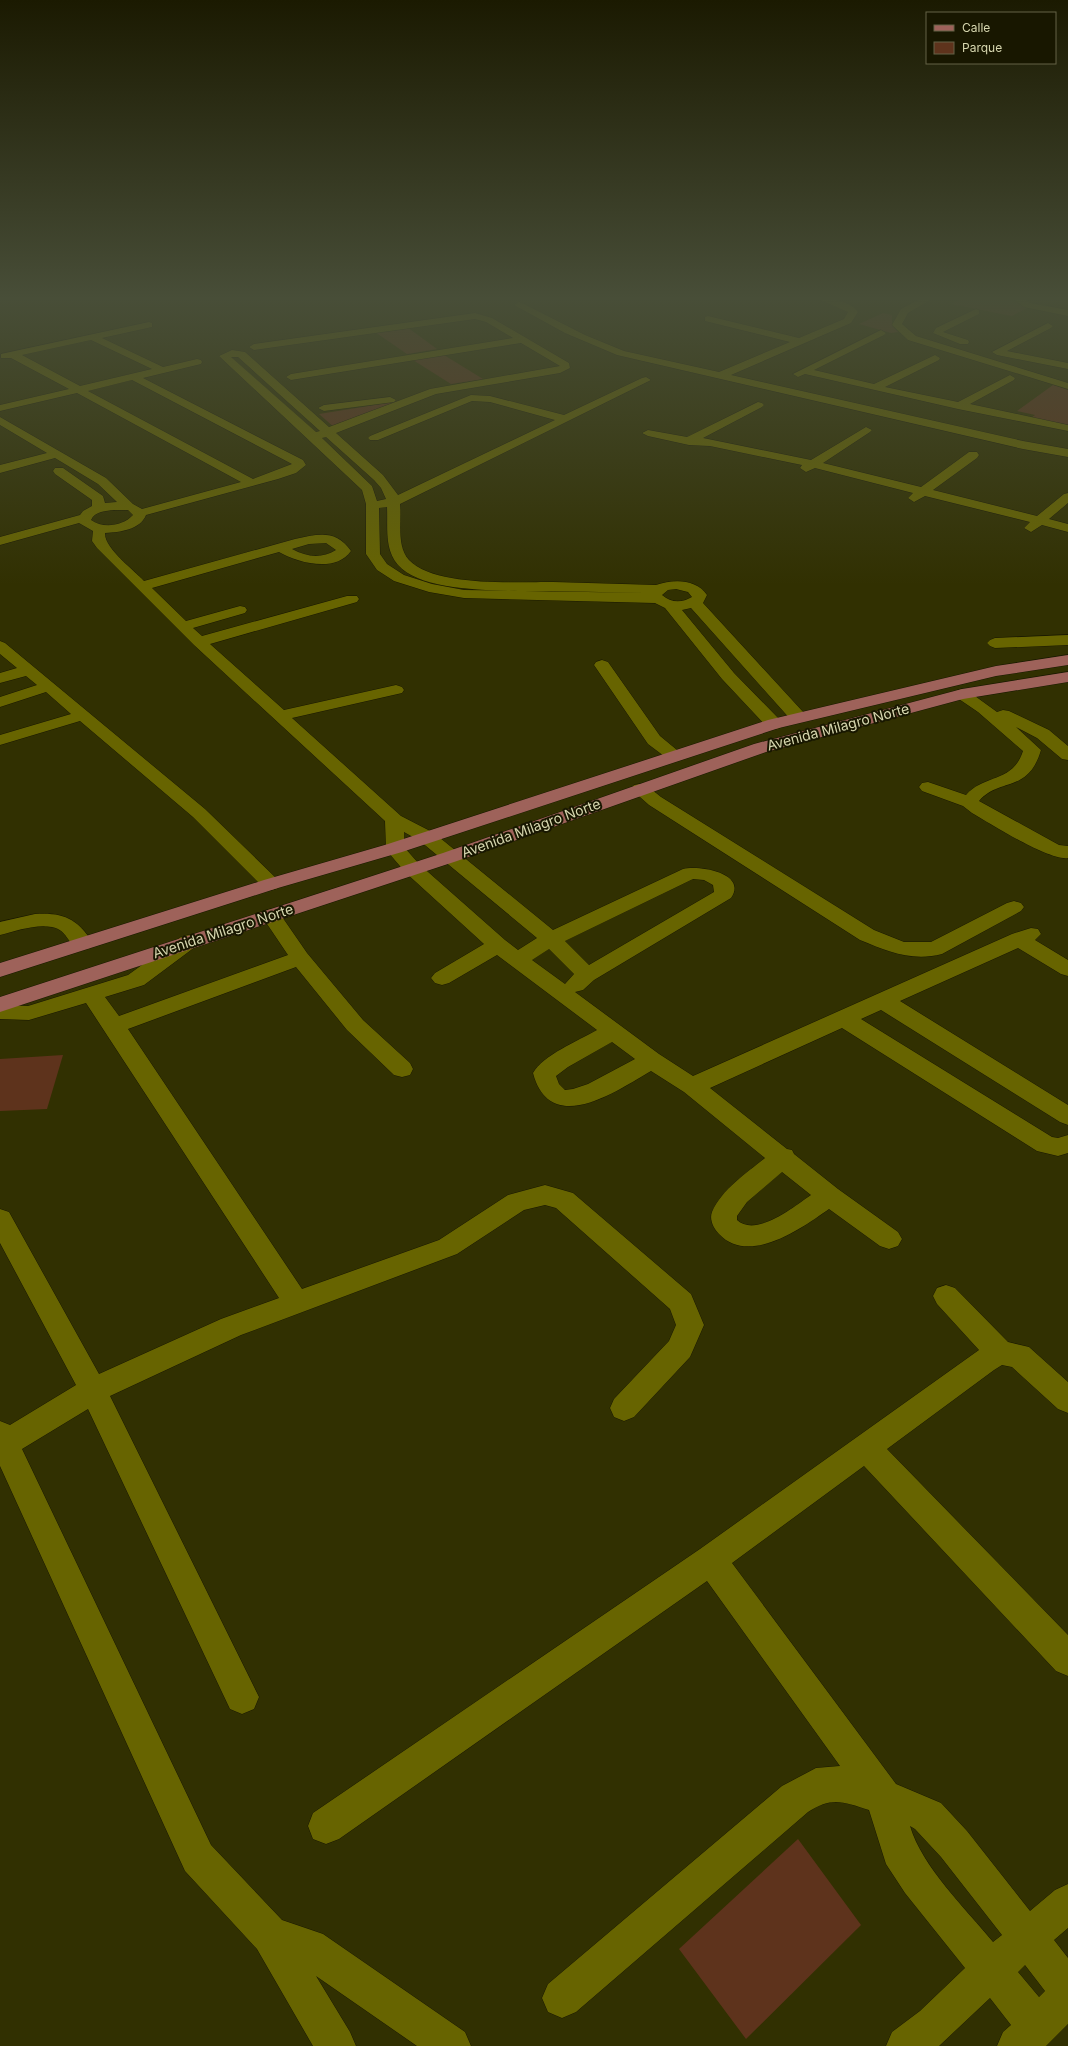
<svg xmlns="http://www.w3.org/2000/svg" width="1068" height="2046" viewBox="0 0 1068 2046" font-family="Inter,sans-serif">
  <style>
    .green { fill: #5e331c }
    .lines { fill: none; stroke-linecap: round; stroke-linejoin: round }
    .minor-casing { stroke: #181700; stroke-width: 1 }
    .major-casing { stroke: #181700; stroke-width: 1 }
    .minor { fill: #676400; fill-rule: evenodd }
    .major { fill: #9e625a; fill-rule: evenodd }
    .labels { text-anchor: middle; stroke-width: 4; stroke-linejoin: round; paint-order: stroke }
    .street-label { font-size: 14px; fill: #d6d6ae; stroke: #181700 }
  </style>
  <rect width="100%" height="100%" fill="#313001"/>
  <g class="green">
    <path d="M961,299h48l18,9 -15,8 -61,-12z"/>
    <path d="M883,313l9,2v11l6,6 -7,1 -32,-9z"/>
    <path d="M407,327l30,22 -30,5 -32,-22z"/>
    <path d="M444,355l39,24 -32,5 -38,-24z"/>
    <path d="M1053,385l15,5v36l-37,-8 4,-3 -18,-4z"/>
    <path d="M400,401l-65,27 -16,-14z"/>
    <path d="M63,1055l-16,54 -47,2v-52z"/>
    <path d="M798,1839l63,86 -115,114 -67,-90z"/>
  </g>
  <g class="lines">
    <g class="minor-casing">
      <g id="minor">
        <path d="M818,299c13,-1 32,2 40,13l-7,11 -120,52 292,66 45,8v8l-45,-8 -406,-94 -52,-22 -51,-28 5,-3 3,1 63,32 39,16 95,21 71,-30 -85,-21v-4l3,-1 91,22 45,-19 4,-7z"/>
        <path d="M920,299h12l-24,14 -6,11 14,12 152,47v6l-160,-49 -16,-15 9,-16z"/>
        <path d="M1014,299h11l5,4 38,7v6l-44,-9z"/>
        <path d="M976,309l3,1v4l-36,18 25,8 1,2 -1,2h-8l-27,-11 3,-5z"/>
        <path d="M475,313l17,5 77,45 1,5 -10,5 -124,21 -100,39 47,42 15,20 157,-75 -65,-18 -18,-1 -94,39h-8l-2,-2 2,-2 101,-41 19,1 74,19 78,-37 4,-1 5,3 -251,124c2,17 -4,42 9,56 25,27 108,22 144,22 35,1 69,2 103,3 18,-6 40,-6 51,10l-4,8 101,110 2,4 -2,4 -6,1 -6,-1 -101,-113 -9,2 52,63 46,47 2,4 -2,4 -6,1 -6,-1 -46,-49 -57,-71 -10,-5 -191,-5 -35,-6 -35,-11 -17,-11 -11,-16v-50l-4,-14 -143,-134 13,-6 13,2 84,75 101,-38 130,-23 -39,-23 -230,37 -5,-3 5,-3 222,-36 -27,-16 -11,-3 -221,31 -5,-3 5,-3zM231,357h7l82,74 -4,1zM326,437l48,43 7,8 5,11 -9,2 -5,-15 -50,-48zM387,507c1,20 -3,42 11,58 26,30 115,25 153,26 33,1 65,1 98,2l-185,-3 -32,-6 -28,-9 -17,-11 -7,-10 -1,-46zM676,589l12,3 4,5c-10,6 -21,6 -30,-2l6,-5z"/>
        <path d="M149,322l3,1v4l-50,11 61,29 34,-8 4,1 1,2 -1,2 -58,14 160,82 3,5 -10,8 -18,6 -132,36c-6,15 -26,17 -41,18 -1,15 29,37 39,48l151,-42c23,-5 41,-10 56,12 -15,22 -53,12 -72,1l-127,36 34,33 54,-15 5,1 2,3 -2,3 -52,15 9,8 145,-40h10l2,3 -2,3 -147,42 74,66 112,-25 6,2 2,3 -2,3 -110,25 109,98 33,17 119,97 130,-61c16,-4 65,4 48,29l-137,82 -11,10 -8,2 84,62 34,22 319,-142 19,-6 7,1 3,5 -6,6 33,20v16l-7,-2 -43,-26 -118,53 168,104v20l-8,-3 -179,-112 -20,9 191,118 6,1 10,-3v18l-10,3 -21,-5 -195,-123 -132,60 77,61 5,1 2,4 44,35 60,43 4,7 -4,7 -9,3 -9,-3 -51,-37c-27,19 -80,57 -110,25 -5,-5 -10,-14 -7,-22 10,-23 35,-39 53,-54l-81,-66 -33,-21c-36,21 -101,66 -118,2 10,-18 45,-32 64,-43l-100,-75 -48,28 -7,2 -7,-2 -4,-5 4,-5 49,-29 -79,-72 -17,-20 -2,-4 -1,-27 -191,-176 -97,-97 -5,-7 1,-10 -14,-8 -79,22v-8l80,-22 3,-4 9,-5v-6l-37,-26 -2,-3 2,-3h8l40,28 2,7 12,-1 -19,-18 -43,-26 -55,15v-8l47,-12 -47,-28v-8l106,61 27,26 9,5 99,-27 -164,-89 -77,18v-6l69,-16 -58,-31h-10v-4zM91,340l61,29 -72,17 -58,-31zM132,380l160,84 -39,15 -165,-88zM114,510h14l5,5c-10,11 -30,14 -42,5 4,-9 15,-9 23,-10zM326,543l10,7c-15,9 -29,7 -44,-1l17,-5zM404,832l16,9 117,97 -19,12 -13,-10 -86,-76 -15,-17zM693,879l11,1 9,5 1,7 -125,73 -24,-24zM549,949l25,25 -9,10 -33,-24zM612,1042l23,17 -47,25 -15,5 -8,1 -6,-6 -3,-8 12,-9zM782,1172l29,23c-16,11 -55,43 -74,25v-4l10,-14z"/>
        <path d="M1048,323l5,3 -2,2 -44,23 61,12v6l-71,-14 -5,-3z"/>
        <path d="M881,330l5,3 -2,2 -70,35 60,14 61,-29 5,3 -1,2 -54,27 73,15 52,-27 5,3 -1,2 -44,24 98,21v6l-110,-22 -153,-35 -7,3 -5,-3z"/>
        <path d="M390,397l6,3 -2,2 -70,9 -6,-3 6,-3z"/>
        <path d="M758,402l4,1 2,2 -2,2 -59,31 108,22 55,-33 6,3 -2,2 -47,31 98,24 48,-35h8l2,3 -2,3 -44,32 104,26 27,-22 4,-1v10l-19,16 19,5v8l-26,-7 -11,7 -7,-4 6,-6 -105,-26 -11,6 -6,-4 5,-5 -98,-25 -9,4 -6,-4 2,-3 -92,-19 -21,-1 -41,-9 -6,-3 6,-3 39,7z"/>
        <path d="M1068,635v10l-73,3 -5,-2 -3,-3 3,-3 5,-2z"/>
        <path d="M0,641l5,2 200,166 73,71 3,4 -3,4 -7,2 -7,-2 -71,-71 -113,-96 -80,24v-10l71,-21 -25,-22 -46,15v-10l37,-12 -11,-9 -26,7v-10l17,-5 -17,-14z"/>
        <path d="M602,660l6,2 52,74 23,19 -3,4 -6,1 -6,-1 -20,-15 -54,-79 2,-3z"/>
        <path d="M962,689l6,2 29,21 6,-2 6,1 40,19 19,16v14l-6,-1 -25,-21 -21,-11 25,23c-13,44 -41,27 -62,51l80,44 9,1v12c-19,3 -77,-34 -96,-45l-9,-7 -41,-15 -3,-4 3,-4 6,-1 38,13c18,-21 47,-12 57,-44l-45,-39 -22,-15 -2,-3 2,-3z"/>
        <path d="M640,784l6,1 15,12 213,133 30,12h27l76,-39 7,-2 7,2 3,4 -3,4 -79,43c-30,8 -55,-3 -82,-14l-211,-135 -18,-16 3,-4z"/>
        <path d="M271,909l7,2 29,42 56,67 47,43 3,6 -3,6 -8,2 -8,-2 -47,-45 -51,-63 -168,62 174,260 137,-49 69,-45 37,-10 28,8 118,101 13,31 -14,32 -56,60 -10,4 -10,-4 -4,-9 4,-9 55,-58 7,-16 -6,-16 -114,-101 -11,-3 -21,5 -67,44 -216,81 -131,61 149,301 -5,12 -12,5 -12,-5 -142,-300 -66,40 189,396 71,75 41,14 142,98 6,14h-54l-101,-70 34,56 6,14h-43l-56,-97 -72,-78 -185,-405v-45l10,4 66,-40 -76,-142v-34l9,3 90,162 122,-55 58,-21 -193,-295 -57,17 -29,-1v-14l28,1 100,-31 53,-38 7,-2 7,2 3,5 -3,5 -51,38 -39,12 14,19 169,-61 -27,-40 3,-4z"/>
        <path d="M35,914c28,-2 43,5 58,29l-3,5c-23,6 -19,-18 -38,-21 -17,-3 -36,4 -52,8v-13z"/>
        <path d="M946,1285l9,3 53,54 21,5 39,35v31l-10,-4 -46,-42 -10,-2 -8,5 -107,79 181,186v41l-12,-5 -192,-205 -132,97 164,221 45,19 26,28 63,80 25,-21 13,-6v44l-14,12 14,18v66l-22,22h-49l6,-14 8,-7 -21,-27 -51,48h-53l6,-14 28,-21 45,-43 -60,-75 -19,-29 -17,-54c-25,-8 -37,-14 -61,2l-232,200 -14,6 -14,-6 -6,-14 6,-14 234,-198 34,-18 24,-2 -133,-185 -368,258 -13,5 -13,-5 -5,-13 5,-13 387,-264 279,-199 -42,-46 -4,-8 4,-8zM910,1826l5,3 26,28 61,78 -9,7c-27,-33 -71,-75 -83,-116zM1025,1965l20,26 -6,6 -21,-25z"/>
      </g>
    </g>
    <g class="major-casing">
      <g id="major">
        <path d="M1068,655v10l-72,11 -217,52 -377,124 -124,36 -278,89v-14l264,-83 124,-36 380,-124 228,-54z"/>
        <path d="M1068,672v10l-105,17 -197,53 -309,109 -457,151v-15l443,-144 311,-109 208,-55z"/>
      </g>
    </g>
    <use href="#minor" class="minor"/>
    <use href="#major" class="major"/>
  </g>
  <linearGradient id="sky" x2="0" y2="1"><stop stop-color="#1b1a01"/><stop offset="0.51" stop-color="#484e38"/><stop offset="1" stop-color="#484e38" stop-opacity="0"/></linearGradient>
  <rect width="1068" height="585" fill="url(#sky)"/>
  <g class="labels">
    <g class="street-label">
      <text transform="translate(838 727) rotate(-15)" y="5">Avenida Milagro Norte</text>
      <text transform="translate(531 828) rotate(-20)" y="5">Avenida Milagro Norte</text>
      <text transform="translate(223 931) rotate(-18)" y="5">Avenida Milagro Norte</text>
    </g>
  </g>
  <rect x="926" y="12" width="130" height="52" fill="#181700" stroke="#646346"/>
  <rect x="934" y="25" width="20" height="6" fill="#9e625a" stroke="#646346"/>
  <text x="962" y="32" font-size="12" fill="#d6d6ae">Calle</text>
  <rect x="934" y="42" width="20" height="12" fill="#5e331c" stroke="#646346"/>
  <text x="962" y="52" font-size="12" fill="#d6d6ae">Parque</text>
</svg>
